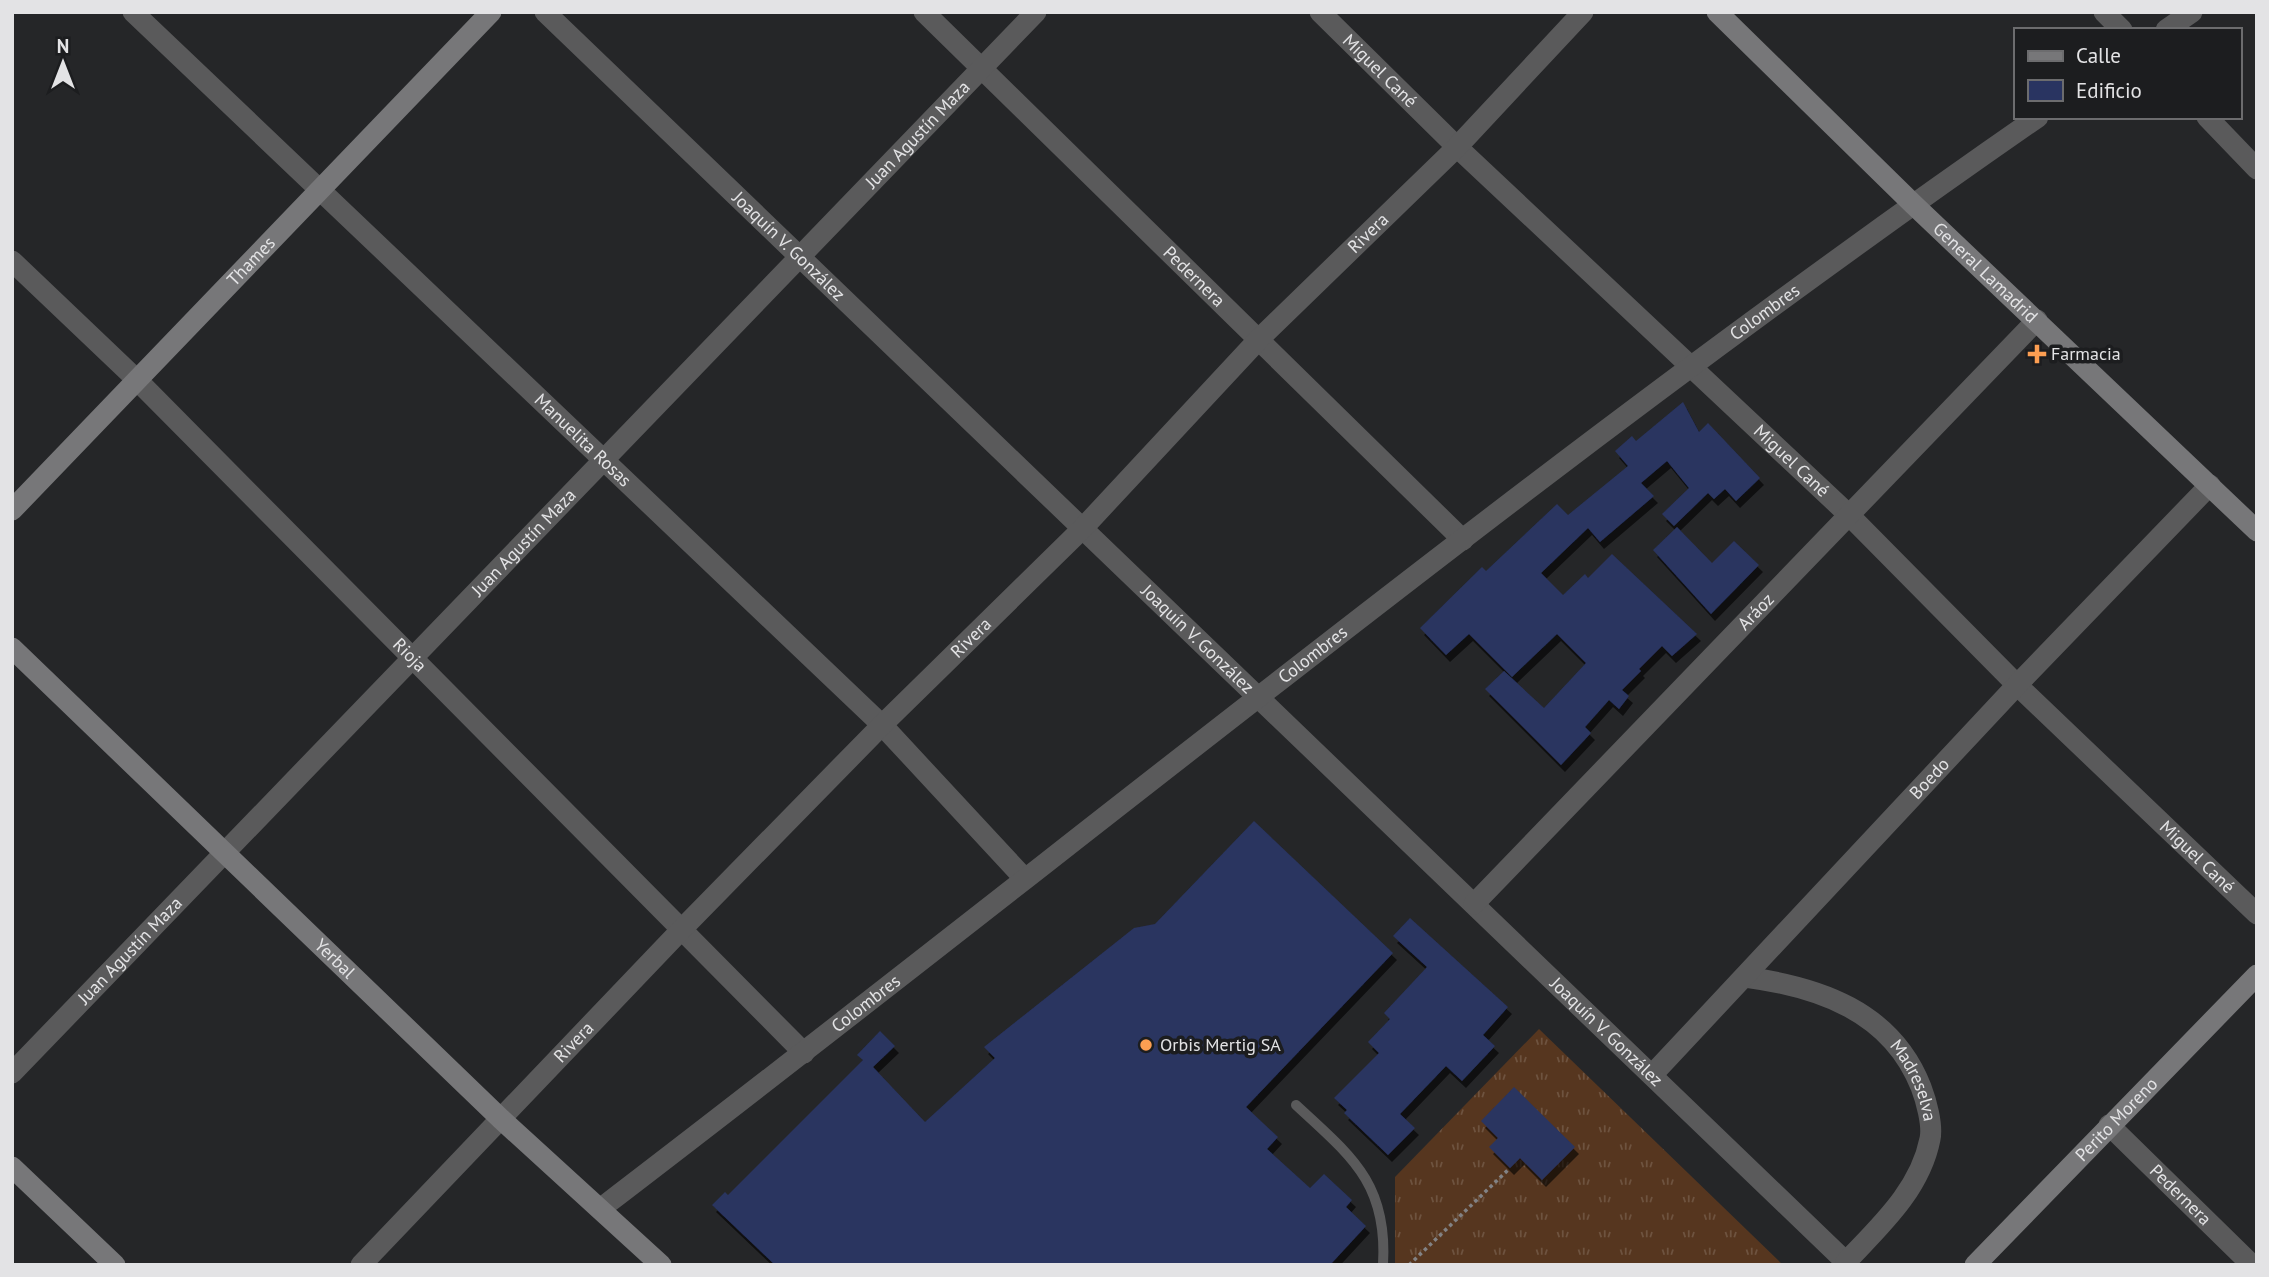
<svg xmlns="http://www.w3.org/2000/svg" width="2269" height="1277" viewBox="0 0 2269 1277" font-family="'PT Sans',sans-serif">
  <style>
    .grass { fill: url(#grass-tufts) }
    .building { fill: #293461; filter: url(#shadow) }
    .lines { fill: none; stroke-linecap: round; stroke-linejoin: round }
    .path { stroke: #828284; stroke-width: 3.5; stroke-dasharray: 3.5 3.5; stroke-linecap: butt }
    .lane { stroke: #5a5a5b; stroke-width: 10 }
    .street { stroke: #5a5a5b; stroke-width: 21 }
    .secondary { stroke: #777779; stroke-width: 21 }
    .poi-dot { fill: #fc9e52; stroke: #1c1d1f; stroke-width: 2.5 }
    .labels { text-anchor: middle; stroke-width: 7; stroke-linejoin: round; paint-order: stroke }
    .street-label { font-size: 18px; fill: #e3e3e5; stroke: #1c1d1f }
    .poi-label { font-size: 18px; fill: #e3e3e5; stroke: #1c1d1f; text-anchor: start }
  </style>
  <defs>
    <pattern id="grass-tufts" width="24" height="20" patternUnits="userSpaceOnUse" patternTransform="scale(1.75)"><rect width="24" height="20" fill="#56361f"/><path d="M3 7l-1-3M5 7V3M7 7l1-3M15 17l-1-3M17 17v-4M19 17l1-3" fill="none" stroke="#6e533f"/></pattern>
    <filter id="shadow"><feDropShadow dx="4" dy="7" stdDeviation="0" flood-color="#0009"/></filter>
  </defs>
  <rect width="100%" height="100%" fill="#252628"/>
  <path class="grass" d="M1539,1029l244,236h-388v-88z"/>
  <g class="building">
    <path d="M1683,402l16,30 9,-9 52,55 -24,23 -11,-12 -11,10 -6,-6 -34,33 -12,-12 27,-26 -22,-27 -26,22 13,13 -54,46 -12,-14 -47,45 22,22 22,-21 3,4 24,-24 85,80 -25,22 -10,-10 -23,23 2,2 -19,19 7,6 -10,13 -10,-9 -24,27 6,6 -30,32 -76,-76 19,-18 40,37 42,-45 -29,-29 -45,43 -43,-43 -23,21 -26,-27 62,-61 4,4 71,-67 11,11 60,-49 -13,-15 17,-15 4,5z"/>
    <path d="M1677,527l35,36 22,-22 25,24 -48,49 -58,-64z"/>
    <path d="M1254,821l139,132 -147,154 32,30 -11,12 43,39 14,-14 28,26 -6,7 20,19 -36,39h-555l-63,-60 13,-13 3,3 135,-135 -6,-5 23,-24 15,15 -22,21 52,55 70,-64 -11,-11 150,-119 21,-4z"/>
    <path d="M1410,918l98,89 -25,28 12,11 -33,35 -16,-15 -46,48 15,14 -27,27 -44,-42 3,-3 -13,-12 45,-45 -11,-11 22,-23 -6,-6 43,-46 -34,-31z"/>
    <path d="M1514,1087l61,60 -33,33 -22,-22 -10,10 -21,-21 9,-9 -17,-17z"/>
  </g>
  <g class="lines">
    <path class="path" d="M1409,1265l101,-97"/>
    <path class="lane" d="M1296,1105c55,51 92,78 87,160"/>
    <g class="street">
      <path id="s1" d="M133,12l749,713 142,153"/>
      <path id="s2" d="M545,12l1304,1253"/>
      <path id="s3" d="M924,12l539,528"/>
      <path id="s4" d="M1320,12l137,135 392,368 168,170 240,229"/>
      <path d="M2104,12l18,18"/>
      <path d="M2166,30l26,-18"/>
      <path d="M2207,117l50,52"/>
      <path id="s5" d="M12,261l124,118 668,674"/>
      <path id="s6" d="M1474,904l563,-584"/>
      <path id="s7" d="M1745,977c74,10 146,34 176,110 5,13 12,38 9,52 -10,51 -50,87 -84,123"/>
      <path id="s8" d="M12,1073l1024,-1061"/>
      <path id="s9" d="M1652,1075l365,-390 193,-200"/>
      <path id="s10" d="M2109,1125l143,140"/>
      <path id="s11" d="M600,1209c478,-365 943,-749 1438,-1092"/>
      <path id="s12" d="M361,1265l320,-335 201,-205 201,-197 176,-189 198,-192 126,-135"/>
    </g>
    <g class="secondary">
      <path id="s13" d="M1717,12l196,192 344,327"/>
      <path id="s14" d="M12,510l479,-498"/>
      <path id="s15" d="M12,648l489,471 160,146"/>
      <path d="M12,1167l103,98"/>
      <path id="s16" d="M1975,1265l282,-290"/>
    </g>
  </g>
  <g class="poi-dot">
    <path d="M2033.5 343.5h7v7h7v7h-7v7h-7v-7h-7v-7h7z"/>
    <circle cx="1146" cy="1045" r="7"/>
  </g>
  <g class="labels">
    <g class="street-label">
      <text dy="6" stroke="none"><textPath href="#s4" startOffset="84">Miguel Cané</textPath></text>
      <text dy="6" stroke="none"><textPath href="#s8" startOffset="1304">Juan Agustín Maza</textPath></text>
      <text dy="6" stroke="none"><textPath href="#s12" startOffset="1442">Rivera</textPath></text>
      <text dy="6" stroke="none"><textPath href="#s2" startOffset="338">Joaquín V. González</textPath></text>
      <text dy="6" stroke="none"><textPath href="#s14" startOffset="345">Thames</textPath></text>
      <text dy="6" stroke="none"><textPath href="#s13" startOffset="374">General Lamadrid</textPath></text>
      <text dy="6" stroke="none"><textPath href="#s3" startOffset="378">Pedernera</textPath></text>
      <text dy="6" stroke="none"><textPath href="#s11" startOffset="1470">Colombres</textPath></text>
      <text dy="6" stroke="none"><textPath href="#s1" startOffset="621">Manuelita Rosas</textPath></text>
      <text dy="6" stroke="none"><textPath href="#s4" startOffset="651">Miguel Cané</textPath></text>
      <text dy="6" stroke="none"><textPath href="#s8" startOffset="737">Juan Agustín Maza</textPath></text>
      <text dy="6" stroke="none"><textPath href="#s6" startOffset="406">Aráoz</textPath></text>
      <text dy="6" stroke="none"><textPath href="#s12" startOffset="875">Rivera</textPath></text>
      <text dy="6" stroke="none"><textPath href="#s2" startOffset="905">Joaquín V. González</textPath></text>
      <text dy="6" stroke="none"><textPath href="#s11" startOffset="903">Colombres</textPath></text>
      <text dy="6" stroke="none"><textPath href="#s5" startOffset="560">Rioja</textPath></text>
      <text dy="6" stroke="none"><textPath href="#s9" startOffset="406">Boedo</textPath></text>
      <text dy="6" stroke="none"><textPath href="#s4" startOffset="1218">Miguel Cané</textPath></text>
      <text dy="6" stroke="none"><textPath href="#s8" startOffset="170">Juan Agustín Maza</textPath></text>
      <text dy="6" stroke="none"><textPath href="#s15" startOffset="448">Yerbal</textPath></text>
      <text dy="6" stroke="none"><textPath href="#s11" startOffset="336">Colombres</textPath></text>
      <text dy="6" stroke="none"><textPath href="#s2" startOffset="1472">Joaquín V. González</textPath></text>
      <text dy="6" stroke="none"><textPath href="#s12" startOffset="308">Rivera</textPath></text>
      <text dy="6" stroke="none"><textPath href="#s7" startOffset="210">Madreselva</textPath></text>
      <text dy="6" stroke="none"><textPath href="#s16" startOffset="203">Perito Moreno</textPath></text>
      <text dy="6" stroke="none"><textPath href="#s10" startOffset="100">Pedernera</textPath></text>
    </g>
    <g class="poi-label">
      <text x="2051" y="360">Farmacia</text>
      <text x="1160" y="1051">Orbis Mertig SA</text>
    </g>
  </g>
  <rect width="2269" height="1277" fill="none" stroke="#e3e3e5" stroke-width="28"/>
  <rect x="2014" y="28" width="228" height="91" fill="#1c1d1f" stroke="#6c6c6e" stroke-width="2"/>
  <rect x="2028" y="51" width="35" height="10" fill="#777779" stroke="#6c6c6e" stroke-width="2"/>
  <text x="2076" y="63" font-size="21" fill="#e3e3e5">Calle</text>
  <rect x="2028" y="80" width="35" height="21" fill="#293461" stroke="#6c6c6e" stroke-width="2"/>
  <text x="2076" y="98" font-size="21" fill="#e3e3e5">Edificio</text>
  <g transform="translate(63 63)" stroke="#1c1d1f" stroke-width="5" paint-order="stroke">
  <path d="M0-5L12 26L0 18L-12 26Z" fill="#e3e3e5"/>
  <text y="-10" font-size="19" font-weight="bold" text-anchor="middle" fill="#e3e3e5">N</text>
  </g>
</svg>
